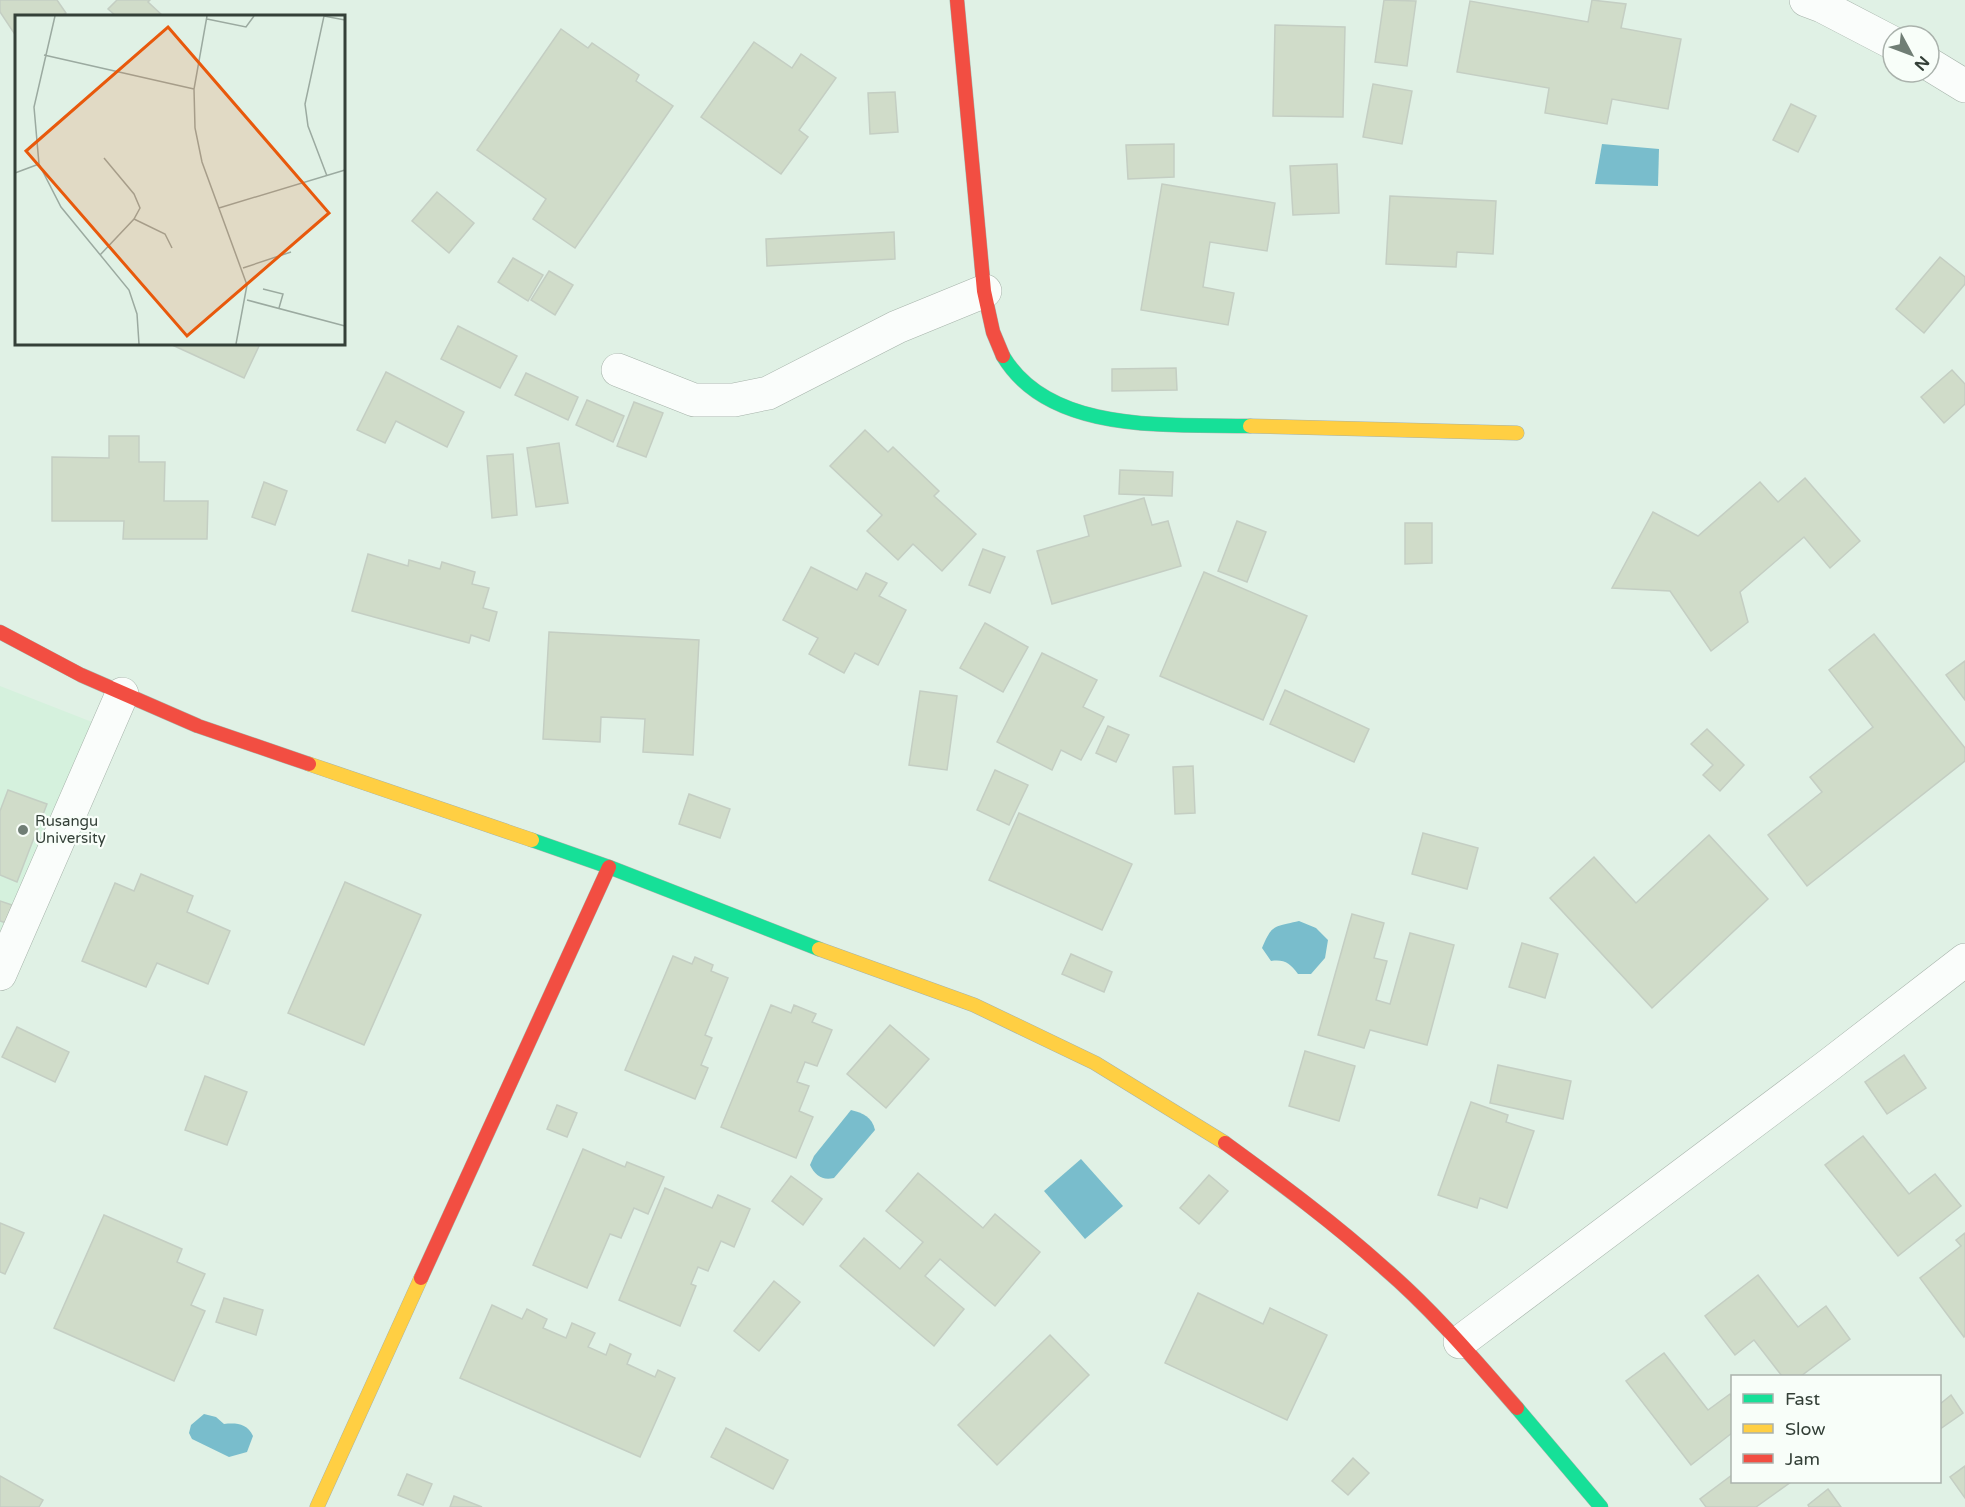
<svg xmlns="http://www.w3.org/2000/svg" width="1965" height="1507" viewBox="0 0 1965 1507" font-family="'Varela Round',sans-serif">
  <style>
    .built { fill: #d5f1dd }
    .water { fill: #79bdcc }
    .building { fill: #d0dcc9; stroke: #c4cec3; stroke-width: 1.5 }
    .lines { fill: none; stroke-linecap: round; stroke-linejoin: round }
    .street-casing { stroke: #a6b3aa; stroke-width: 34 }
    .fast-casing { stroke: #a6b3aa; stroke-width: 15 }
    .slow-casing { stroke: #a6b3aa; stroke-width: 15 }
    .jam-casing { stroke: #a6b3aa; stroke-width: 15 }
    .street { stroke: #fafdfb; stroke-width: 33 }
    .fast { stroke: #16e098; stroke-width: 14 }
    .slow { stroke: #ffcf43; stroke-width: 14 }
    .jam { stroke: #f24e42; stroke-width: 14 }
    .poi-dot { fill: #707e75; stroke: #f8fef9; stroke-width: 2 }
    .labels { text-anchor: middle; stroke-width: 4.5; stroke-linejoin: round; paint-order: stroke }
    .poi-label { font-size: 15px; fill: #344038; stroke: #f8fef9; text-anchor: start }
    .inset-road { fill: none; stroke: #9baaa0; stroke-width: 1.5 }
    .view { fill: #e8590c; fill-opacity: 0.15; stroke: #e8590c; stroke-width: 3 }
    .inset-edge { fill: none; stroke: #344038; stroke-width: 3 }
  </style>
  <rect width="100%" height="100%" fill="#e0f1e5"/>
  <path class="built" d="M0,686l92,36 -92,216z"/>
  <g class="water">
    <path d="M1602,144l57,5 -1,37 -63,-2z"/>
    <path d="M1299,921l17,7 12,12 -3,18 -14,16h-13c-8,-11 -14,-15 -27,-13l-9,-13c10,-24 12,-21 37,-27z"/>
    <path d="M851,1110c12,3 21,7 24,20l-41,48c-12,3 -19,-3 -24,-13l4,-9z"/>
    <path d="M1081,1159l42,47 -38,33 -41,-48z"/>
    <path d="M204,1414l12,3 8,7c12,-1 23,-1 29,12l-6,16 -18,5 -37,-18 -3,-6 2,-8z"/>
  </g>
  <g class="building">
    <path d="M0,0h57l9,13 -5,3h-45v20l-16,-24z"/>
    <path d="M117,0h33l-2,2 15,14h-47l-8,-7z"/>
    <path d="M1384,0l32,1 -9,65 -32,-4z"/>
    <path d="M1592,0l34,4 -5,24 60,11 -13,70 -56,-10 -5,25 -62,-11 4,-25 -92,-16 13,-71 118,21z"/>
    <path d="M1275,25l70,2 -2,90 -70,-1z"/>
    <path d="M561,29l27,19 4,-5 47,32 -3,6 37,25 -98,142 -42,-29 13,-20 -69,-49z"/>
    <path d="M754,42l38,26 9,-14 35,24 -37,52 9,7 -27,37 -80,-57z"/>
    <path d="M1373,84l39,7 -10,53 -39,-7z"/>
    <path d="M895,92l3,40 -28,2 -2,-41z"/>
    <path d="M1791,104l25,12 -18,36 -25,-12z"/>
    <path d="M1174,144v33l-46,2 -2,-34z"/>
    <path d="M1337,164l2,49 -46,2 -3,-49z"/>
    <path d="M1162,184l113,19 -8,48 -57,-9 -7,45 31,6 -6,32 -87,-15z"/>
    <path d="M437,192l37,31 -25,30 -37,-32z"/>
    <path d="M1390,196l106,5 -3,53 -36,-2 -1,15 -70,-3z"/>
    <path d="M894,232l1,27 -128,7 -1,-27z"/>
    <path d="M1940,257l25,20v7l-41,49 -28,-24z"/>
    <path d="M513,258l30,17 -15,26 -30,-19z"/>
    <path d="M549,271l24,14 -18,30 -24,-15z"/>
    <path d="M458,326l59,30 -17,32 -59,-29z"/>
    <path d="M170,344h90l-16,34z"/>
    <path d="M1176,368l1,22 -65,1v-22z"/>
    <path d="M1952,370l13,14v20l-21,19 -23,-26z"/>
    <path d="M386,372l78,40 -17,35 -51,-26 -11,22 -28,-13z"/>
    <path d="M526,373l52,24 -10,23 -53,-25z"/>
    <path d="M587,400l37,16 -11,26 -37,-17z"/>
    <path d="M634,402l29,11 -17,44 -29,-11z"/>
    <path d="M865,430l23,22 5,-5 46,44 -5,5 42,38 -34,37 -29,-27 -15,16 -31,-29 15,-16 -52,-49z"/>
    <path d="M109,436h30v26h26l-1,39h44l-1,38h-84l1,-18h-72v-64l57,1z"/>
    <path d="M559,443l9,60 -32,4 -9,-59z"/>
    <path d="M513,454l4,61 -25,3 -5,-62z"/>
    <path d="M1120,470l53,2 -1,24 -53,-2z"/>
    <path d="M1805,478l55,63 -30,27 -26,-31 -64,55 8,30 -37,29 -41,-60 -58,-3 41,-76 45,24 62,-54 18,20z"/>
    <path d="M264,482l23,9 -12,34 -23,-8z"/>
    <path d="M1144,498l8,27 16,-4 13,45 -129,38 -15,-53 52,-15 -5,-20z"/>
    <path d="M1237,521l29,11 -19,50 -29,-11z"/>
    <path d="M1405,523h27v40l-27,1z"/>
    <path d="M983,549l22,8 -15,36 -21,-8z"/>
    <path d="M368,554l40,12 1,-6 31,9 2,-7 33,10 -3,12 17,4 -6,20 14,4 -8,29 -18,-6 -2,8 -117,-32z"/>
    <path d="M811,567l46,23 9,-17 21,10 -8,13 27,14 -28,55 -23,-12 -11,20 -35,-19 9,-16 -35,-18z"/>
    <path d="M1204,572l103,44 -44,104 -103,-44z"/>
    <path d="M985,623l43,24 -25,45 -43,-24z"/>
    <path d="M549,632l150,8 -6,115 -50,-3 2,-33 -44,-2 -1,25 -57,-3z"/>
    <path d="M1874,634l91,114v13l-158,125 -39,-51 54,-43 -12,-15 63,-50 -44,-57z"/>
    <path d="M1042,653l55,27 -14,27 21,10 -23,43 -20,-10 -9,20 -55,-28z"/>
    <path d="M1965,661v39l-19,-25z"/>
    <path d="M1285,690l84,39 -15,33 -84,-38z"/>
    <path d="M920,691l37,5 -10,74 -38,-5z"/>
    <path d="M1108,726l21,9 -13,27 -20,-9z"/>
    <path d="M1707,729l37,36 -24,26 -17,-16 10,-10 -22,-21z"/>
    <path d="M1193,766l2,47 -20,1 -2,-47z"/>
    <path d="M995,770l33,15 -19,40 -32,-15z"/>
    <path d="M8,790l39,14 -30,78 -17,-7v-64z"/>
    <path d="M689,794l41,15 -10,29 -41,-14z"/>
    <path d="M1019,813l113,51 -30,66 -113,-50z"/>
    <path d="M1423,833l55,15 -11,41 -55,-15z"/>
    <path d="M1709,835l59,64 -116,109 -102,-110 44,-41 42,46z"/>
    <path d="M141,874l52,22 -6,16 43,19 -22,53 -51,-21 -11,24 -64,-26 33,-78 19,8z"/>
    <path d="M345,882l76,33 -57,130 -76,-32z"/>
    <path d="M0,901l12,4 -6,18 -6,-2z"/>
    <path d="M1352,914l32,9 -10,35 13,3 -11,39 14,4 20,-71 44,12 -27,100 -57,-15 -6,18 -46,-13z"/>
    <path d="M1522,943l36,11 -13,44 -36,-11z"/>
    <path d="M1071,954l41,18 -8,20 -42,-18z"/>
    <path d="M673,956l19,8 3,-7 18,8 -2,6 17,7 -23,57 7,3 -11,27 7,3 -13,31 -70,-29z"/>
    <path d="M771,1005l20,8 3,-8 22,9 -4,8 20,8 -15,36 -12,-4 -8,20 12,4 -10,25 14,6 -17,41 -75,-31z"/>
    <path d="M890,1025l39,34 -43,49 -39,-34z"/>
    <path d="M17,1027l52,25 -14,30 -53,-25z"/>
    <path d="M1305,1051l50,15 -16,55 -50,-15z"/>
    <path d="M1904,1055l22,33 -39,26 -22,-32z"/>
    <path d="M1498,1065l73,16 -8,38 -73,-16z"/>
    <path d="M205,1076l42,16 -20,53 -42,-15z"/>
    <path d="M1471,1102l37,13 -2,7 28,9 -27,77 -27,-10 -3,10 -39,-13z"/>
    <path d="M557,1105l20,8 -10,24 -20,-8z"/>
    <path d="M1863,1136l46,58 26,-20 26,32 -63,50 -73,-91z"/>
    <path d="M583,1149l42,18 2,-5 37,15 -16,37 -14,-6 -13,30 -11,-4 -23,54 -54,-23z"/>
    <path d="M918,1173l65,55 12,-14 45,38 -45,54 -55,-47 -15,17 39,33 -30,37 -94,-80 24,-28 36,31 23,-27 -37,-31z"/>
    <path d="M1209,1175l19,16 -29,33 -19,-16z"/>
    <path d="M791,1176l31,23 -19,26 -31,-24z"/>
    <path d="M665,1188l47,20 6,-13 32,14 -16,38 -13,-6 -13,30 -10,-4 -7,17 5,2 -16,40 -61,-26z"/>
    <path d="M104,1215l78,34 -5,13 28,12 -14,31 14,6 -31,70 -120,-53z"/>
    <path d="M0,1223l24,10 -19,41 -5,-2z"/>
    <path d="M1965,1233v103l-1,1 -44,-59 41,-32 -5,-6z"/>
    <path d="M1758,1275l40,52 28,-21 24,33 -49,37h-19l-28,-36 -19,15 -30,-39z"/>
    <path d="M774,1281l26,21 -41,49 -25,-20z"/>
    <path d="M1198,1293l65,31 7,-16 57,27 -40,85 -122,-57z"/>
    <path d="M224,1298l39,12 -7,25 -40,-13z"/>
    <path d="M492,1305l30,14 5,-10 20,10 -4,9 23,10 6,-15 23,10 -7,14 18,8 4,-11 21,10 -4,10 28,13 3,-7 17,8 -35,79 -180,-79z"/>
    <path d="M1050,1335l39,40 -92,90 -39,-40z"/>
    <path d="M1664,1353l44,57 22,-16 2,3v36l-41,32 -65,-84z"/>
    <path d="M1951,1395l12,18 -23,16v-25z"/>
    <path d="M726,1428l62,32 -15,29 -62,-32z"/>
    <path d="M1353,1458l16,15 -21,22 -16,-14z"/>
    <path d="M1965,1466v32l-15,-21z"/>
    <path d="M407,1474l25,10 -9,21 -25,-10z"/>
    <path d="M1732,1475v7h59l-35,25h-50l-6,-8z"/>
    <path d="M0,1476l43,24 -4,7h-39z"/>
    <path d="M1828,1489l13,18h-32l-1,-2z"/>
    <path d="M454,1496l28,11h-32z"/>
  </g>
  <g class="lines">
    <g class="street-casing">
      <g id="street">
        <path d="M1806,0l16,6 71,37"/>
        <path d="M1929,64l36,22"/>
        <path d="M618,370l76,30h40l34,-7 129,-66 88,-36"/>
        <path d="M0,974l122,-280"/>
        <path d="M1460,1342l369,-277 136,-105"/>
      </g>
    </g>
    <g class="fast-casing">
      <g id="fast">
        <path d="M1003,356c47,79 168,68 247,70"/>
        <path d="M532,840l77,27 210,82"/>
        <path d="M1517,1408l84,99"/>
      </g>
    </g>
    <g class="slow-casing">
      <g id="slow">
        <path d="M1250,426l267,7"/>
        <path d="M309,764l223,76"/>
        <path d="M819,949l155,56 121,58 130,80"/>
        <path d="M317,1507l104,-229"/>
      </g>
    </g>
    <g class="jam-casing">
      <g id="jam">
        <path d="M957,0l27,291 9,41 10,24"/>
        <path d="M0,632l81,43 117,51 111,38"/>
        <path d="M1225,1143c55,40 109,80 159,125 49,42 91,92 133,140"/>
        <path d="M421,1278l188,-411"/>
      </g>
    </g>
    <use href="#street" class="street"/>
    <use href="#fast" class="fast"/>
    <use href="#slow" class="slow"/>
    <use href="#jam" class="jam"/>
  </g>
  <circle class="poi-dot" cx="23" cy="830" r="6"/>
  <g class="labels">
    <g class="poi-label">
      <text x="35" y="826">Rusangu<tspan x="35" dy="17">University</tspan></text>
    </g>
  </g>
  <g transform="translate(15 15)">
    <rect width="330" height="330" fill="#e0f1e5"/>
    <path class="inset-road" d="M40,1l-21,91 5,57 22,43 68,83 8,24 2,30M192,1l-13,73 1,39 7,34 45,123 -11,59M192,4l39,8 8,-11M29,40l150,34M0,158l24,-9M312,161l-19,-50 -3,-22 19,-88 21,4M204,193l126,-38M119,204l31,15 7,14M85,240l34,-36 6,-11 -6,-14 -30,-36M228,253l48,-16M248,274l20,5 -4,14M232,285l98,26"/>
    <path class="view" d="M153,12l161,186 -142,123 -161,-185z"/>
    <rect width="330" height="330" class="inset-edge"/>
  </g>
  <rect x="1731" y="1375" width="210" height="108" fill="#f8fef9" stroke="#aab2ac" stroke-width="1.5"/>
  <rect x="1743" y="1394" width="30" height="9" fill="#16e098" stroke="#aab2ac" stroke-width="1.5"/>
  <text x="1785" y="1405" font-size="18" fill="#344038">Fast</text>
  <rect x="1743" y="1424" width="30" height="9" fill="#ffcf43" stroke="#aab2ac" stroke-width="1.5"/>
  <text x="1785" y="1435" font-size="18" fill="#344038">Slow</text>
  <rect x="1743" y="1454" width="30" height="9" fill="#f24e42" stroke="#aab2ac" stroke-width="1.5"/>
  <text x="1785" y="1465" font-size="18" fill="#344038">Jam</text>
  <g transform="translate(1911 54) rotate(131)"><circle r="28" fill="#f8fef9" stroke="#aab2ac" stroke-width="1.5"/>
  <path d="M0-4.5L10 22L0 15L-10 22Z" fill="#707e75"/>
  <text y="-9" font-size="16" font-weight="bold" text-anchor="middle" fill="#344038">N</text>
  </g>
</svg>
